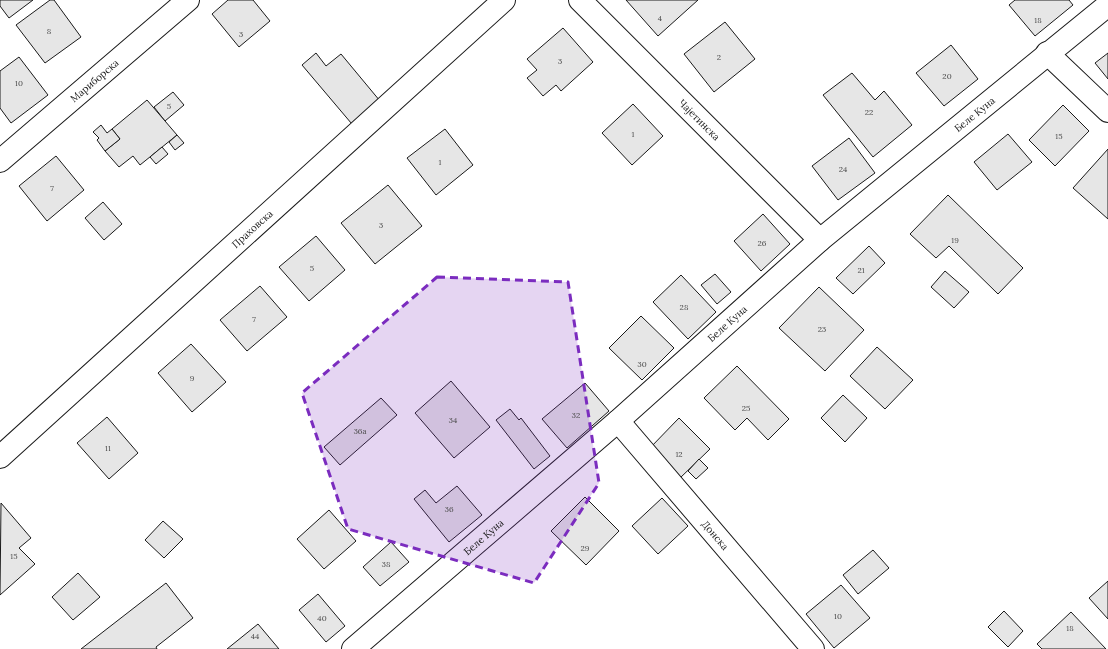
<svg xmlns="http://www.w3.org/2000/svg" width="1108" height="649" viewBox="0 0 1108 649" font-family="Lora,serif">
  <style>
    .building { fill: #e6e6e6; stroke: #1a1a1a }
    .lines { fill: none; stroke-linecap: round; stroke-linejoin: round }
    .minor-casing { stroke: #1a1a1a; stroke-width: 24 }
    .minor { stroke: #fff; stroke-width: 22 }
    .marked { fill: #7b2cbf; fill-opacity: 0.2; stroke: #7b2cbf; stroke-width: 3; stroke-dasharray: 8 5; stroke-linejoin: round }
    .labels { text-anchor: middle; stroke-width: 3; stroke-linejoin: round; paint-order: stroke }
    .number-label { font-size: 8px; fill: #4d4d4d }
    .street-label { font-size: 10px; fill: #1a1a1a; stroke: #fff }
  </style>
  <rect width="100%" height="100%" fill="#fff"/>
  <g class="building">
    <path d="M0,0h33l-24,18 -9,-12z"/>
    <path d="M50,0h4l27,37 -36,26 -29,-38z"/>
    <path d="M228,0h25l17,21 -31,26 -27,-33z"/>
    <path d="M626,0h72l-40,36z"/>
    <path d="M1015,0h54l4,5 -38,31 -26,-31z"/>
    <path d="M725,22l30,37 -41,33 -30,-38z"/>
    <path d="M563,28l30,34 -32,29 -5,-6 -13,11 -16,-18 10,-8 -10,-11z"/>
    <path d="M951,45l27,34 -34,27 -28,-33z"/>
    <path d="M316,53l10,13 15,-12 44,53 -28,23 -55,-65z"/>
    <path d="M1108,53v26l-13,-16z"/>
    <path d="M19,57l29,38 -37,28 -11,-15v-37z"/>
    <path d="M852,73l23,27 9,-9 28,34 -39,32 -50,-62z"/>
    <path d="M173,92l11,13 -19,16 -11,-14z"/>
    <path d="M147,100l30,35 -37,30 -7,-9 -14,11 -14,-16 15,-12 -8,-10z"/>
    <path d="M633,104l30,32 -31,29 -30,-32z"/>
    <path d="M1063,105l26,26 -34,35 -26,-26z"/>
    <path d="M101,125l6,8 5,-4 8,10 -15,12 -8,-11 2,-2 -6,-6z"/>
    <path d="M445,129l28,36 -37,30 -29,-37z"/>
    <path d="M1008,134l24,28 -35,28 -23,-28z"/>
    <path d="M177,135l7,8 -9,7 -6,-8z"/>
    <path d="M849,138l26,35 -37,27 -26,-34z"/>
    <path d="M162,147l6,7 -12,10 -6,-7z"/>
    <path d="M1108,149v70l-35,-31z"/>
    <path d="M56,156l28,34 -37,31 -28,-35z"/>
    <path d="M388,185l34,41 -47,38 -34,-41z"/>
    <path d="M948,195l75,73 -25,26 -49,-48 -13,12 -26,-24z"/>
    <path d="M103,202l19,22 -18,16 -19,-22z"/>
    <path d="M763,214l27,30 -29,27 -27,-30z"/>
    <path d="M316,236l29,34 -36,31 -30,-34z"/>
    <path d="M869,246l16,17 -32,31 -17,-16z"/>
    <path d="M945,271l24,21 -15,16 -23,-21z"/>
    <path d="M715,274l16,18 -14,12 -16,-19z"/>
    <path d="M681,275l35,37 -28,27 -35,-37z"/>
    <path d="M260,286l27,31 -40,34 -27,-31z"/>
    <path d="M819,287l45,43 -39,41 -46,-43z"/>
    <path d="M641,316l33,32 -32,32 -33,-32z"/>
    <path d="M191,344l35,38 -34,30 -34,-39z"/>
    <path d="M877,347l36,33 -28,29 -35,-33z"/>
    <path d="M737,366l52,53 -21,21 -21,-22 -12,12 -31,-32z"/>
    <path d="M451,381l39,46 -36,31 -39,-45z"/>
    <path d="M585,383l24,28 -42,37 -25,-29z"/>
    <path d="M843,395l24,23 -22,24 -24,-24z"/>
    <path d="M381,398l16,17 -57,50 -16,-18z"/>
    <path d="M510,409l9,11 2,-2 29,38 -16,13 -38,-49z"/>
    <path d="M107,417l31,36 -29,26 -32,-36z"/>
    <path d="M679,418l31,31 -31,30 -30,-30z"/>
    <path d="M699,459l9,9 -12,11 -8,-8z"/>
    <path d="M457,486l25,29 -33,27 -35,-43 11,-9 11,13z"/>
    <path d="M585,497l34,34 -33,34 -35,-34z"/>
    <path d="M662,498l26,28 -30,28 -26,-28z"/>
    <path d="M1,503l30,35 -12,10 16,16 -35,31z"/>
    <path d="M329,510l27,31 -32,28 -27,-30z"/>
    <path d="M163,521l20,18 -19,19 -19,-18z"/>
    <path d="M391,542l18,20 -29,24 -17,-19z"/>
    <path d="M873,550l16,18 -31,26 -15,-19z"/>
    <path d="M78,573l22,24 -27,23 -21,-23z"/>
    <path d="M1108,581v38l-19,-21z"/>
    <path d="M166,583l27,35 -37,29 1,2h-76z"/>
    <path d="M841,585l29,33 -36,30 -28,-34z"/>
    <path d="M318,594l27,32 -19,16 -27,-32z"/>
    <path d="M1004,611l19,20 -15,16 -20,-20z"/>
    <path d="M1071,612l35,37h-64l-5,-5z"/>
    <path d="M258,624l21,25h-52z"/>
  </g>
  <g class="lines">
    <g class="minor-casing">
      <g id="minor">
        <path id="s1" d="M580,0l240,240"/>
        <path d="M1047,53l61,58"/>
        <path id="s2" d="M0,161l188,-161"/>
        <path id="s3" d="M618,421l195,228"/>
        <path id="s4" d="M0,457l504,-457"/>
        <path id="s5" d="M353,649l265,-228 202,-181 288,-235"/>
      </g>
    </g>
    <use href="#minor" class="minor"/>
  </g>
  <path class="marked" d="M437,277l131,5 31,201 -65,100 -186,-54 -46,-136z"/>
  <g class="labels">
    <g class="number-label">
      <text x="660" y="21">4</text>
      <text x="1038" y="23">18</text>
      <text x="49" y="34">8</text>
      <text x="241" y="37">3</text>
      <text x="719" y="60">2</text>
      <text x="560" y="64">3</text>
      <text x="947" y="79">20</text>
      <text x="19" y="86">10</text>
      <text x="169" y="109">5</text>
      <text x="869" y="115">22</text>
      <text x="633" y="137">1</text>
      <text x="1059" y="139">15</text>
      <text x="440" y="165">1</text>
      <text x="843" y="172">24</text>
      <text x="52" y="191">7</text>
      <text x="381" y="228">3</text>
      <text x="955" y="243">19</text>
      <text x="762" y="246">26</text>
      <text x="312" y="271">5</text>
      <text x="861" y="273">21</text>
      <text x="684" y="310">28</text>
      <text x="254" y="322">7</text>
      <text x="822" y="332">23</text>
      <text x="642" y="367">30</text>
      <text x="192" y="381">9</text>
      <text x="746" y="411">25</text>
      <text x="576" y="418">32</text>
      <text x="453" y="423">34</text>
      <text x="360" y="434">36a</text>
      <text x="108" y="451">11</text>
      <text x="679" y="457">12</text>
      <text x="449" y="512">36</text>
      <text x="585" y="551">29</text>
      <text x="14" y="559">15</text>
      <text x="386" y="567">38</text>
      <text x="838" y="619">10</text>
      <text x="322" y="621">40</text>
      <text x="1070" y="631">18</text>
      <text x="255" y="639">44</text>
    </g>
    <g class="street-label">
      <text dy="4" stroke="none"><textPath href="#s2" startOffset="124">Мариборска</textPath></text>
      <text dy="4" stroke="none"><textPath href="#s5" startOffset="820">Беле Куна</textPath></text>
      <text dy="4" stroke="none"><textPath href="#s1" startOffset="169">Чајетинска</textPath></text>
      <text dy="4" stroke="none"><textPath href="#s4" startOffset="340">Праховска</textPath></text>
      <text dy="4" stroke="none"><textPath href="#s5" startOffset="496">Беле Куна</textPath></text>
      <text dy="4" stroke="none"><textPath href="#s3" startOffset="150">Донска</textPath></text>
      <text dy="4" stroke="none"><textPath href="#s5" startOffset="172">Беле Куна</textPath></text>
    </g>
  </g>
</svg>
